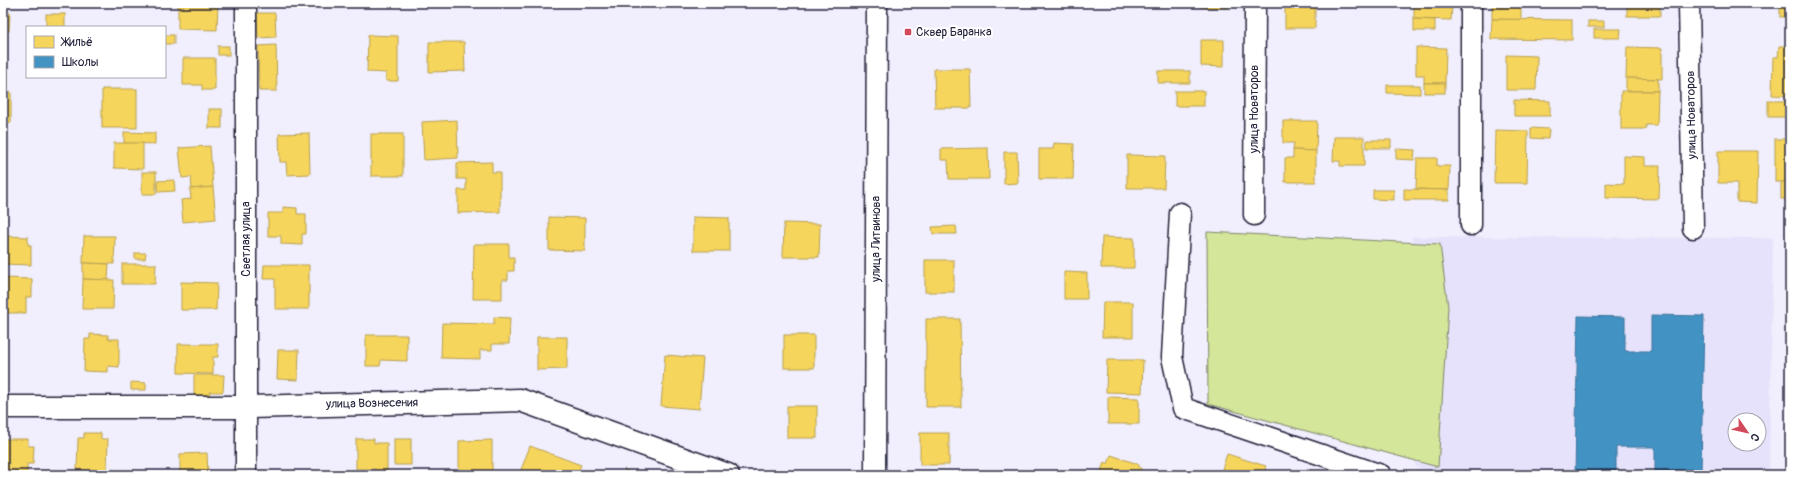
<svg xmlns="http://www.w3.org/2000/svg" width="1793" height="478" viewBox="0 0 1793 478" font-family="Pangolin,sans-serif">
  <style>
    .built { fill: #e7e2fb; fill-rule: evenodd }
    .green { fill: #d4e69a; stroke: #7b846a }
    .homes { fill: #f6d55c; stroke: #b69f52 }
    .schools { fill: #4393c3; stroke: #39719a }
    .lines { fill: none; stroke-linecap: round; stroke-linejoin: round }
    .street-casing { stroke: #22223b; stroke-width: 23 }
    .secondary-casing { stroke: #22223b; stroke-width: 25 }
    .street { stroke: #fff; stroke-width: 20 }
    .secondary { stroke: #fff; stroke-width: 22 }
    .poi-dot { fill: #d1495b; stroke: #fff; stroke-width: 1.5 }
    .labels { text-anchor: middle; stroke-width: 4; stroke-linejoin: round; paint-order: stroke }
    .poi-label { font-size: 12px; fill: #22223b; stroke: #fff; text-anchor: start }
    .street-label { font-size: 12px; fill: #22223b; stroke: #fff }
  </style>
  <rect width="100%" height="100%" fill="#f1eefd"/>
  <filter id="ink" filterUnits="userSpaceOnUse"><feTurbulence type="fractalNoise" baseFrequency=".025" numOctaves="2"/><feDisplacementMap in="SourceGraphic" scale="8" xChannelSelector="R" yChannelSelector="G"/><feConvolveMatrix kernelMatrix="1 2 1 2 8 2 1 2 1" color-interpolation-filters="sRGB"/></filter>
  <g filter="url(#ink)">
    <path class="built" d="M1412,237l361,1 -4,237h-327l-27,-9zM1735,420h24v24h-24z"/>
    <path class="green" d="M1207,232l233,12 8,63 -10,160 -230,-63z"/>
    <g class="homes">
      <path d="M178,3h40l-1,27 -39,-1z"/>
      <path d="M1199,3h29v5l-29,-1z"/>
      <rect x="1285" y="3" width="30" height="25"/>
      <path d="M1414,3h38l-1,17 -37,-1z"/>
      <path d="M1492,3h29v17l-29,-1z"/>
      <rect x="1627" y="3" width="33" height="13"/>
      <rect x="1780" y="3" width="10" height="14"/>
      <path d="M3,13h7l-1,18h-6z"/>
      <path d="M257,13h18l1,24 -18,1z"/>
      <rect x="46" y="14" width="19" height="13"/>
      <path d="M1414,19l21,1v11h-21z"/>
      <path d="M1492,19l80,1v20l-81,-1z"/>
      <rect x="1588" y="21" width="16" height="6"/>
      <path d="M1594,29h27l-1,9h-26z"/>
      <rect x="165" y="35" width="9" height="9"/>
      <path d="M368,35l30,1v45h-12v-8l-19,-1z"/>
      <path d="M1201,40h23v27l-23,-1z"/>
      <path d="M429,42h35l1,29 -36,1z"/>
      <path d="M276,45l1,46h-18l-1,-45z"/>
      <rect x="218" y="46" width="11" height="9"/>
      <path d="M1779,46h11v50l-18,-1 1,-38h5z"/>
      <path d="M1416,47l30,1 -1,35h-21v-8h-8z"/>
      <path d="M1627,47l35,1v31l-36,-1z"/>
      <path d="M1506,55l31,1 -1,34h-30z"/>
      <path d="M183,58h32v32h-13v-5h-19z"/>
      <path d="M934,69h36l1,39h-36z"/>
      <rect x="1158" y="71" width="32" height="12"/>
      <path d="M1626,78l32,1v12h-32z"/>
      <rect x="1424" y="83" width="21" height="10"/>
      <path d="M1387,85h33v9l-33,-1z"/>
      <rect x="102" y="89" width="35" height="39"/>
      <rect x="1175" y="91" width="29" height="15"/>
      <path d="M1621,91h37l-1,34h-11v4h-25z"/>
      <path d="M3,92h8v31l-8,-1z"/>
      <path d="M1514,100l36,1v15h-36z"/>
      <rect x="1768" y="101" width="20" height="16"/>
      <rect x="209" y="109" width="13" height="19"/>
      <path d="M457,120l1,38 -34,2 -2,-38z"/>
      <path d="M1283,121h34l-1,30 -23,-1 1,-7h-11z"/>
      <path d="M1531,128l18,1 -1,10 -17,-1z"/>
      <path d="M1495,130l33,1 -1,52h-33z"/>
      <path d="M124,132l31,1v11l-31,-1z"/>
      <path d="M309,133l1,41 -23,1 -1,-13h-6l-1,-28z"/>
      <rect x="371" y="134" width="32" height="42"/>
      <path d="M1334,137h30v29h-24v-5h-7z"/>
      <path d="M3,139h5l-1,31h-4z"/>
      <rect x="1775" y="139" width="15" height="43"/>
      <path d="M1367,140h24v8h-25z"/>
      <path d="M114,143h29v26l-29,-1z"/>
      <path d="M1054,143l20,1 -1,35h-34v-30h14z"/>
      <path d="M210,146l3,41 -21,2 -1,-12 -9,1 -3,-30z"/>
      <path d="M988,148l1,31h-40l-1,-19h-7v-11z"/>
      <path d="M1396,149l19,1 -1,10 -18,-1z"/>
      <path d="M1293,150l23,1v31h-31v-24h8z"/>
      <path d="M1718,151h40l-1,52 -20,-1v-19h-19z"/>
      <path d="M1004,152h13l1,31 -14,1z"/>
      <path d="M1127,155l38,1 -1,32h-37z"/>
      <path d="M1624,156l21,1v9h15l-1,33 -53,-1v-15l18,1z"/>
      <path d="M1417,158h20v8h13l-1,24 -33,-1z"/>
      <path d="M492,162v10h8v40l-42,1v-23h8v-11h-9v-16z"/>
      <rect x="142" y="172" width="14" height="22"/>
      <path d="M174,180l1,11 -17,1 -1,-11z"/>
      <rect x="1781" y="182" width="9" height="17"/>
      <path d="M213,187l3,32 -33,3 -2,-22 10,-1 -1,-10z"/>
      <path d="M1404,189l45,1v10h-45z"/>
      <path d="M1373,190h21v10l-21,-1z"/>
      <path d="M283,207l14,1v6h9v20h-4v11l-21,-1v-8h-13v-23h15z"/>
      <path d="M549,217l36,1v33l-36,-1z"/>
      <path d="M693,217l36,1v33h-36z"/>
      <path d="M784,223l36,1 -1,33h-36z"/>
      <path d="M956,226l1,8h-24l-1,-7z"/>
      <path d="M3,236l25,1v8h3v20l-28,-1z"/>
      <path d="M84,236h31l-1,28 -31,-1z"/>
      <path d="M1102,237l32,1v30h-33z"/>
      <path d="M474,244h35v13h5v14h-6v9h-6v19h-29z"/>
      <path d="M135,253h11l-1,6h-10z"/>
      <rect x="925" y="260" width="29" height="32"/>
      <path d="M83,263l26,1 -1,16 -25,-1z"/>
      <path d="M122,264h34l-1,20h-33z"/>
      <path d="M264,265h45v44h-34v-30h-12z"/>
      <path d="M1064,272l23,1v26h-23z"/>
      <path d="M3,278l29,1v18h-6v16h-23z"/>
      <path d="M83,279l31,1 -1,29h-31z"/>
      <path d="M181,282l36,1 -1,27h-35z"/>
      <path d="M1103,302h30v35h-31z"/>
      <path d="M494,317l16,1 -1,26h-17v6h-12v9l-39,-1 1,-35 52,1z"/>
      <path d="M926,319h34l1,88h-35z"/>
      <path d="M90,334l18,1v4h11v28l-11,-1v6l-24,-1 1,-32h5z"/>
      <path d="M366,335h41v26l-26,-1 -1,6h-14z"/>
      <rect x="784" y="335" width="30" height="33"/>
      <path d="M537,337h30v32l-30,1z"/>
      <path d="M178,344h40v13h-5v17l-35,-1z"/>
      <path d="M278,350h21l-1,30 -21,-1z"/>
      <path d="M665,355l38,3 -4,51 -38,-3z"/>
      <path d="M1107,360h36l-1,33 -36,-1z"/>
      <path d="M194,375h30l-1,17h-14l1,3h-16z"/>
      <path d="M131,382l15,1v7h-15z"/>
      <path d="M1108,397l31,1v26h-31z"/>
      <rect x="787" y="406" width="30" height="32"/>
      <path d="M84,433h17v6h7l-1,32 -30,-1 1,-32h6z"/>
      <rect x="920" y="433" width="29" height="32"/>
      <path d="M3,439h25v7h6l-1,18h-6v9l-24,-1z"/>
      <path d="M356,439h18v4h13v30h-13l1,-4h-19z"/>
      <rect x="394" y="439" width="17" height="26"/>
      <path d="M492,440v34h-33v-33z"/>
      <path d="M530,446l51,19 -4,10h-58z"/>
      <path d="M207,453l1,22h-28v-21z"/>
      <path d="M1227,454l39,12 -3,9h-43z"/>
      <path d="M1111,455l27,9 6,11h-44l4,-13 4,2z"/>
      <path d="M625,470l14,5h-17z"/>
    </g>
    <path class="schools" d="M1651,315l53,1 -3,159h-46v-28h-39v28h-41l3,-159 47,1v34h26z"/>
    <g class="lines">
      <g class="street-casing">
        <g id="street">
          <path d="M246,3v472"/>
          <path d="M1471,3v222"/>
          <path d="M1689,3l4,225"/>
          <path d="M1180,213l-8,144 11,51 198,67"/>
          <path d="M1254,215l1,-212"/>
          <path d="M875,475l2,-472"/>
        </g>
      </g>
      <g class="secondary-casing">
        <path id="secondary" d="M3,407h244l273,-7 208,75"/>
      </g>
      <use href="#street" class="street"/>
      <use href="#secondary" class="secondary"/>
    </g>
  </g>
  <rect class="poi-dot" x="904" y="28" width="8" height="8" rx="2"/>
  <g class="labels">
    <g class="poi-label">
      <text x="916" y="36">Сквер Баранка</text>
    </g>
    <g class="street-label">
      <text transform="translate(1254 109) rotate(-90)" y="4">улица Новаторов</text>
      <text transform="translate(1691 115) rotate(-91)" y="4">улица Новаторов</text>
      <text transform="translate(246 239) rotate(-90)" y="4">Светлая улица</text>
      <text transform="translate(876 239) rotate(-90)" y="4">улица Литвинова</text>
      <text transform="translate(372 403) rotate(-1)" y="4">улица Вознесения</text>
    </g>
  </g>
  <rect width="1793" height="478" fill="none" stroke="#fff" stroke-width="16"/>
  <rect x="8" y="8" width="1777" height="462" fill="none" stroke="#22223b" stroke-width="1.5" filter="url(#ink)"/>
  <rect x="26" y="26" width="140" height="52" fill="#ffffff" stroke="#a7a7b1"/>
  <rect x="34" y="36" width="20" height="12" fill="#f6d55c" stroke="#a7a7b1"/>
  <text x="62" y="46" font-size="12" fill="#22223b">Жильё</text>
  <rect x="34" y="56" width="20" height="12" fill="#4393c3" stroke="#a7a7b1"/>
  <text x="62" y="66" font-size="12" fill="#22223b">Школы</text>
  <g transform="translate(1747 432) rotate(124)"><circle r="19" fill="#ffffff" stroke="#a7a7b1"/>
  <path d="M0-3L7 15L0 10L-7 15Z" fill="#d1495b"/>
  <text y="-6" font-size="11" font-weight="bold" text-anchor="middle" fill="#22223b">С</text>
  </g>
</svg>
